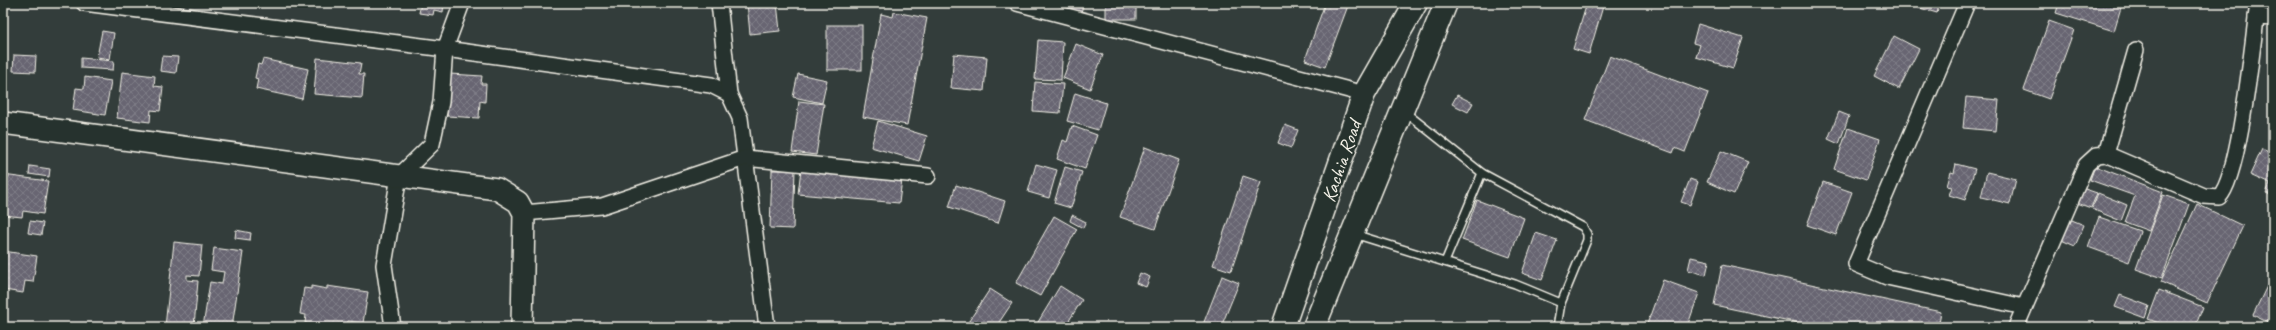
<svg xmlns="http://www.w3.org/2000/svg" width="2276" height="330" viewBox="0 0 2276 330" font-family="Caveat,sans-serif">
  <style>
    .building { fill: url(#building-cross-hatch); stroke: #f4f1e8 }
    .lines { fill: none; stroke-linecap: round; stroke-linejoin: round }
    .lane-casing { stroke: #f4f1e8; stroke-width: 10 }
    .street-casing { stroke: #f4f1e8; stroke-width: 18 }
    .secondary-casing { stroke: #f4f1e8; stroke-width: 24 }
    .highway-casing { stroke: #f4f1e8; stroke-width: 25 }
    .lane { stroke: #26332d; stroke-width: 7 }
    .street { stroke: #26332d; stroke-width: 15 }
    .secondary { stroke: #26332d; stroke-width: 21 }
    .highway { stroke: #26332d; stroke-width: 22 }
    .labels { text-anchor: middle; stroke-width: 4; stroke-linejoin: round; paint-order: stroke }
    .street-label { font-size: 20px; fill: #f4f1e8; stroke: #26332d }
  </style>
  <defs>
    <pattern id="building-cross-hatch" width="8" height="8" patternUnits="userSpaceOnUse"><rect width="8" height="8" fill="#676572"/><path d="M0 0l8 8M0 8l8-8" fill="none" stroke="#7d7c86"/></pattern>
  </defs>
  <rect width="100%" height="100%" fill="#333d3b"/>
  <filter id="ink" filterUnits="userSpaceOnUse"><feTurbulence type="fractalNoise" baseFrequency=".025" numOctaves="2"/><feDisplacementMap in="SourceGraphic" scale="8" xChannelSelector="R" yChannelSelector="G"/><feConvolveMatrix kernelMatrix="1 2 1 2 8 2 1 2 1" color-interpolation-filters="sRGB"/></filter>
  <g filter="url(#ink)">
    <g class="building">
      <path d="M421,3h23l-1,9 -9,-2 -1,5 -14,-2z"/>
      <path d="M747,3h30l3,28 -30,3z"/>
      <path d="M1051,3h33l-3,9z"/>
      <rect x="1106" y="3" width="30" height="16"/>
      <path d="M1325,3h24l-24,64 -20,-7z"/>
      <path d="M1587,3h17l-15,51 -16,-5z"/>
      <path d="M1914,3h26l-3,10 -24,-7z"/>
      <path d="M2059,3h60l3,1 -8,27 -58,-18z"/>
      <path d="M894,12l33,6 -20,107 -44,-8 18,-103 12,3z"/>
      <path d="M2049,21l25,9 -25,69 -25,-9z"/>
      <path d="M1698,24l45,14 -10,30 -37,-11 4,-12 -7,-2z"/>
      <rect x="827" y="25" width="35" height="45"/>
      <path d="M102,31l12,2 -4,26 -13,-2z"/>
      <path d="M1894,36l25,13 -20,40 -25,-13z"/>
      <path d="M1038,40l25,2 -2,38 -26,-1z"/>
      <path d="M1076,44l27,11 -13,34 -27,-11z"/>
      <path d="M954,54l33,3 -3,34 -33,-3z"/>
      <path d="M14,55l22,1 -1,16 -22,-1z"/>
      <path d="M162,56l16,1 -2,16 -16,-2z"/>
      <path d="M1610,56l98,37 -23,59 -10,-4 -2,5 -88,-33z"/>
      <path d="M81,58l33,3 -1,9 -32,-2z"/>
      <path d="M317,58l44,5 -2,11h5l-2,24 -48,-4z"/>
      <path d="M263,59l45,10 -6,30 -46,-10 2,-10 -3,-1 3,-14 3,1z"/>
      <path d="M122,72l33,4 -1,10 9,1 -3,24 -9,-1 -1,12 -33,-4z"/>
      <path d="M450,74l32,2 -1,8h5l-1,18 -5,-1 -1,17 -32,-2z"/>
      <path d="M798,74l29,6 -5,23 -29,-6z"/>
      <path d="M85,77l26,4 -6,34 -32,-5 3,-22 8,1z"/>
      <path d="M1035,82l28,2 -3,29 -27,-2z"/>
      <path d="M1075,93l31,10 -8,27 -31,-9z"/>
      <path d="M1457,95l16,8 -5,9 -16,-8z"/>
      <path d="M1966,97l33,3 -3,31 -33,-3z"/>
      <path d="M799,101l25,3 -8,51 -24,-3z"/>
      <path d="M1839,112l10,4 -10,28 -11,-5z"/>
      <path d="M878,121l49,15 -8,25 -48,-14z"/>
      <path d="M1285,125l13,5 -7,18 -13,-5z"/>
      <path d="M1072,126l25,9 -12,34 -28,-10 6,-19 4,2z"/>
      <path d="M1848,128l32,11 -14,41 -32,-11z"/>
      <path d="M1145,147l34,13 -24,69 -35,-12z"/>
      <path d="M2262,149l11,5v42l-7,-3 4,-9 -20,-9z"/>
      <path d="M1721,151l27,11 -14,32 -27,-12z"/>
      <path d="M1036,164l21,6 -8,28 -21,-6z"/>
      <path d="M1956,164l19,5 -10,31 -16,-5 3,-8 -5,-1 4,-14 3,1z"/>
      <path d="M30,166l20,3 -1,8 -20,-3z"/>
      <path d="M2095,166l68,26 -14,39 -24,-9 10,-26 -45,-16z"/>
      <path d="M1065,167l17,5 -11,36 -17,-5z"/>
      <path d="M801,169l101,10 -3,24 -101,-9z"/>
      <path d="M772,170h23l-2,59 -23,-1z"/>
      <path d="M1987,172l29,7 -6,25 -29,-7z"/>
      <path d="M3,175l45,6 -5,33 -20,-3 -1,6 -19,-2z"/>
      <path d="M1243,176l18,6 -30,89 -18,-6z"/>
      <path d="M1690,179l8,3 -8,23 -9,-3z"/>
      <path d="M1823,182l29,10 -16,43 -29,-10z"/>
      <path d="M956,185l49,16 -7,22 -49,-16z"/>
      <path d="M2082,188l15,5 -6,15 -14,-5z"/>
      <path d="M2098,193l29,12 -6,16 -29,-12z"/>
      <path d="M2163,195l26,9 -27,74 -26,-9z"/>
      <path d="M1477,200l47,18 -14,39 -48,-17z"/>
      <path d="M2197,204l46,22 -36,77 -46,-21z"/>
      <path d="M1072,215l14,7 -3,6 -13,-7z"/>
      <path d="M1054,216l23,13 -37,67 -24,-13z"/>
      <path d="M2099,217l41,14 -11,31 -41,-15z"/>
      <path d="M2067,218l17,7 -9,21 -16,-7z"/>
      <path d="M30,221l13,2 -2,12 -13,-2z"/>
      <path d="M236,230l15,3 -1,7 -15,-2z"/>
      <path d="M1536,233l21,7 -15,40 -20,-7z"/>
      <path d="M174,242l28,3 -3,31 -12,-1v5l11,1 -4,45 -14,-1v2h-15z"/>
      <path d="M214,248l29,4 -11,75h-29l7,-45 12,2 2,-12 -13,-2z"/>
      <path d="M3,251l34,5 -4,26 -8,-1 -2,12 -19,-3z"/>
      <path d="M1691,257l18,4 -3,14 -18,-5z"/>
      <path d="M1722,265l219,47 -3,15h-120l-104,-22z"/>
      <path d="M1140,273l10,4 -4,10 -10,-4z"/>
      <path d="M1222,276l17,7 -18,44h-19z"/>
      <path d="M1663,280l36,13 -12,34h-41z"/>
      <path d="M311,286l16,3v-3l41,6 -5,31 -15,-2 -1,6h-12l-30,-4 1,-8 -6,-1 4,-26 7,1z"/>
      <path d="M1060,286l22,14 -17,27h-30z"/>
      <path d="M2267,286l6,3v36l-20,-10z"/>
      <path d="M990,289l22,14 -16,24h-31z"/>
      <path d="M2159,290l44,17 -8,20h-25l-22,-8z"/>
      <path d="M2120,295l29,11 -4,12 -30,-11z"/>
    </g>
    <g class="lines">
      <g class="lane-casing">
        <g id="lane">
          <path d="M1405,112l77,61 101,54 4,7v6l-26,63"/>
          <path d="M1354,234l161,50 46,19 -4,24"/>
          <path d="M1445,262l37,-89"/>
        </g>
      </g>
      <g class="street-casing">
        <g id="street">
          <path d="M84,3l361,46 266,36 18,9 11,24 27,209"/>
          <path d="M719,3l10,91"/>
          <path d="M1017,3l347,91"/>
          <path d="M1967,3l-111,261 31,13 137,30"/>
          <path d="M2256,17l17,1"/>
          <path d="M2106,154l30,-104"/>
          <path d="M524,213l78,-7 143,-48 183,18"/>
          <path d="M393,327l-9,-62 15,-89 33,-32 9,-42 4,-53 17,-46"/>
          <path d="M2016,327l70,-162 11,-10 9,-1 98,42 15,1c21,-20 34,-158 39,-194"/>
        </g>
      </g>
      <g class="secondary-casing">
        <path id="secondary" d="M3,123l494,66 21,13 6,11 -2,114"/>
      </g>
      <g class="highway-casing">
        <g id="highway">
          <path d="M1283,327l81,-233 52,-91"/>
          <path d="M1314,327l132,-324"/>
        </g>
      </g>
      <use href="#lane" class="lane"/>
      <use href="#street" class="street"/>
      <use href="#secondary" class="secondary"/>
      <use href="#highway" class="highway"/>
    </g>
  </g>
  <g class="labels">
    <g class="street-label">
      <text transform="translate(1341 161) rotate(-71)" y="7">Kachia Road</text>
    </g>
  </g>
  <rect width="2276" height="330" fill="none" stroke="#26332d" stroke-width="16"/>
  <rect x="8" y="8" width="2260" height="314" fill="none" stroke="#f4f1e8" stroke-width="1.5" filter="url(#ink)"/>
</svg>
